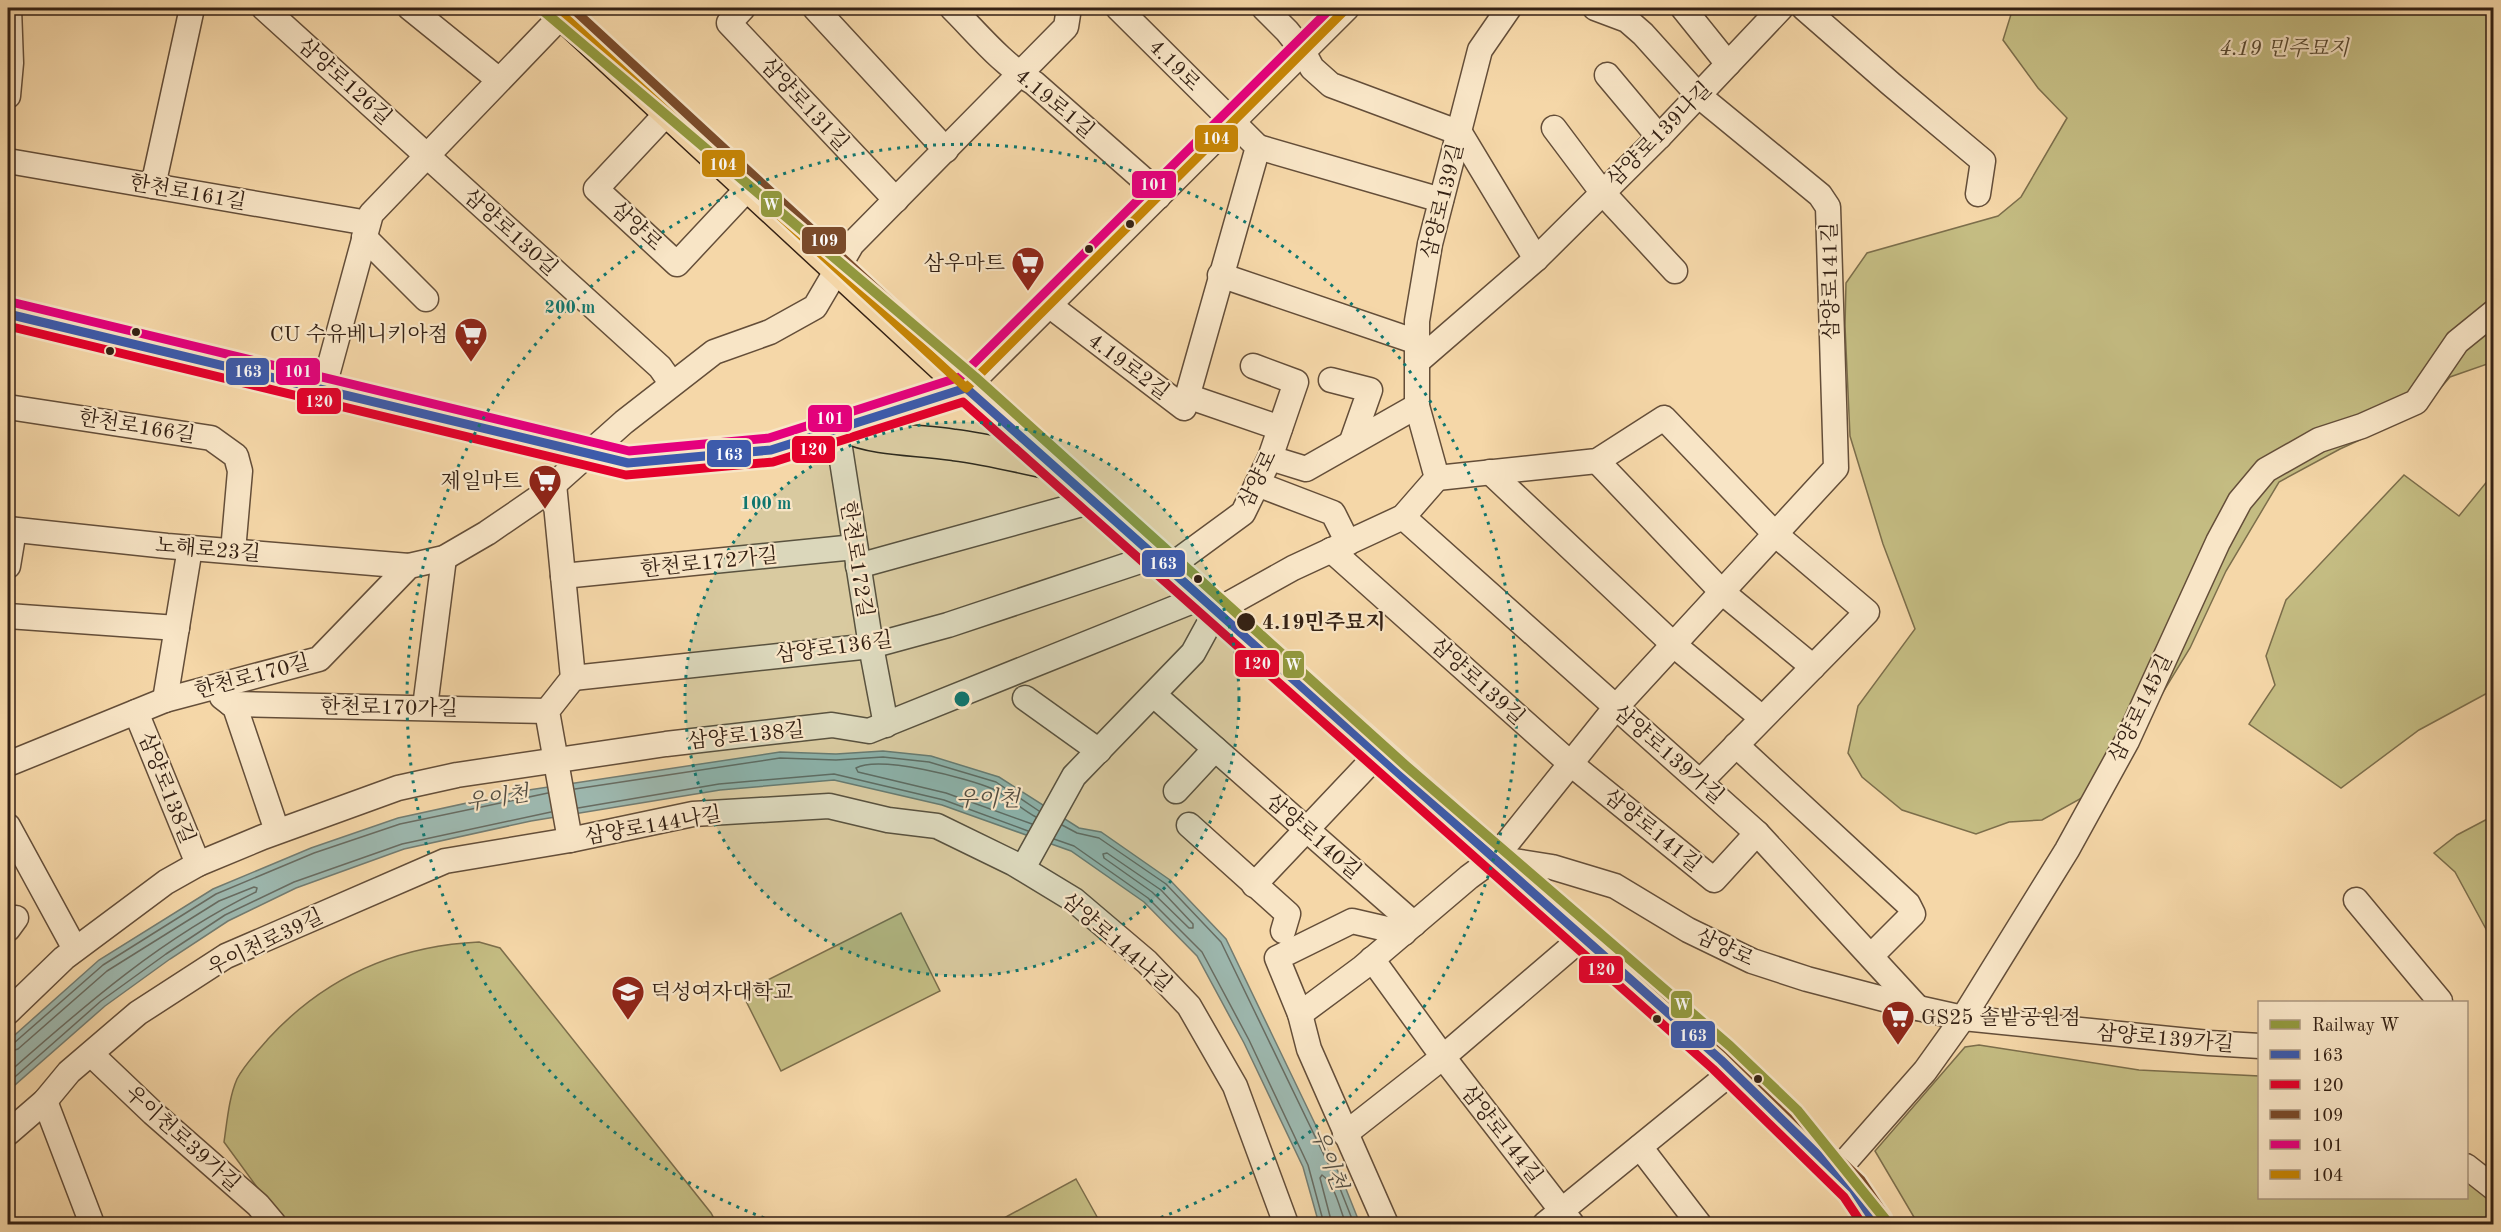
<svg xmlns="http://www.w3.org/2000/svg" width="2501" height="1232" viewBox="0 0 2501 1232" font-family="'Old Standard TT','Noto Serif KR',serif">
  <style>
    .green { fill: #c4bc82; stroke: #7c6e4b; stroke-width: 1.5 }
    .water { fill: #9db8af; stroke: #737c71; stroke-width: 1.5 }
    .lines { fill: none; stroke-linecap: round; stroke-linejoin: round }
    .shore { stroke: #686c62; stroke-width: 1.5 }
    .minor-casing { stroke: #644e39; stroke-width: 27 }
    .major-casing { stroke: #342114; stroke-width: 33 }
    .minor { stroke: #f8e5c6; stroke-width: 24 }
    .major { stroke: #f5d7a8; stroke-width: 30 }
    .bus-1-casing { stroke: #f8e5c6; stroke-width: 14 }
    .bus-2-casing { stroke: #f8e5c6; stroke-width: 14 }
    .bus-3-casing { stroke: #f8e5c6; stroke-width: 14 }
    .bus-4-casing { stroke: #f8e5c6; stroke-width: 14 }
    .bus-5-casing { stroke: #f8e5c6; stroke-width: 14 }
    .bus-1 { stroke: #3d5bab; stroke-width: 9 }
    .bus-2 { stroke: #e4002b; stroke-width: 9 }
    .bus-3 { stroke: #7a4b2a; stroke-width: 9 }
    .bus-4 { stroke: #e5007d; stroke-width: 9 }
    .bus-5 { stroke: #c68505; stroke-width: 9 }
    .rail-1-casing { stroke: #f8e5c6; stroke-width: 15 }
    .rail-1 { stroke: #92993e; stroke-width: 10 }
    .ring { fill: none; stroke: #0f766e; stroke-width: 3; stroke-dasharray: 3 6 }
    .bus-dot { fill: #342114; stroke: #f8e5c6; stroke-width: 2 }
    .labels { text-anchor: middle; stroke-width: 4.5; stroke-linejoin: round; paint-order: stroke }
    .park-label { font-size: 21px; font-style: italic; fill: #584830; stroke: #f8e5c6 }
    .street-label { font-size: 21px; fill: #342114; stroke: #f8e5c6 }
    .poi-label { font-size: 21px; fill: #342114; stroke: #f8e5c6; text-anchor: end }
    .stop-label { font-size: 21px; font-weight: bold; fill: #342114; stroke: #f8e5c6; text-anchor: start }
    .water-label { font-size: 22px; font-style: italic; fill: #544e42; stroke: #f8e5c6 }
    .centre { fill: #0f766e; stroke: #f8e5c6; stroke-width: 3 }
    .ring-label { font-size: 18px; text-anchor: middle; font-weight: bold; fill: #0f766e; stroke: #f8e5c6; stroke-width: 4.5; stroke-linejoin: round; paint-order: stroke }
    .line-badge { stroke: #f8e5c6; stroke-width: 2 }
    .badge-label { font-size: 16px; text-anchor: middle; font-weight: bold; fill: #fff }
  </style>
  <rect width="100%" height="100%" fill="#f5d7a8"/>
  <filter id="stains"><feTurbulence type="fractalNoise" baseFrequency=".00333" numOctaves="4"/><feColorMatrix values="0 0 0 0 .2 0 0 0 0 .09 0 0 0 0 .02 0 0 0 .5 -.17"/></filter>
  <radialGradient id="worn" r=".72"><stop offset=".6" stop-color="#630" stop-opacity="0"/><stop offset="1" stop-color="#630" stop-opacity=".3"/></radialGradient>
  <g class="green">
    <path d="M2013,8h480v361l-6,-5 -37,13 -31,36 -79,36 -61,33 -53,89 -36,77 -83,136 -65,36 -33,2 -33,12 -74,-24 -40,-33 -14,-24 10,-47 57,-77 -32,-85 -33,-108 -5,-110 1,-43 21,-30 131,-37 23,-19 46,-79 -29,-30 -35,-48z"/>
    <path d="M2493,474v216l-74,40 -78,58 -92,-64 26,-39 -9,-29 20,-56 118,-125 55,41z"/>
    <path d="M2493,816v126l-38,-70 -21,-19 23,-18z"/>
    <path d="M901,913l39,78 -159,80 -39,-78z"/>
    <path d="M479,942l21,6 211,265 6,11h-433l-60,-82c3,-20 5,-45 13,-63 7,-14 21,-28 31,-40 57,-62 127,-93 211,-97z"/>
    <path d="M1979,1045l160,25 120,6 1,122h206l1,-21 26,19v28h-575l-43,-73 90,-104z"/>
    <path d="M1076,1179l25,45h-108z"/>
  </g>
  <path class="water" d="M883,751l48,5 68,21 80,51 22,4 69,48 56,59 118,245 16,40h-41l-16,-57 -59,-124 -47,-87 -53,-54 -73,-51 -129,-46 -108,-25 -114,10 -189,31 -127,28 -108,39 -68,33 -58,38 -65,47 -97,85v-50l91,-81 114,-71 98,-41 87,-30 124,-27 258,-39 56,2z"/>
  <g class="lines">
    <g class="shore">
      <path d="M575,789l205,-31 56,2 47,-3 46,5 67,20 43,29"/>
      <path d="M578,808l141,-24 115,-10 110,26 84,31"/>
      <path d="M1032,824l-86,-31 -88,-21 -2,-4c24,-13 111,10 137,21 15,7 28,20 43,28"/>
      <path d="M1062,825l15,8 22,5 67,46 55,58 118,244 15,38"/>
      <path d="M1054,839l20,7 74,52 54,54 47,88 59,125 16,59"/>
      <path d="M1107,853l54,37 32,34v4h-4l-37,-36 -48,-34 -1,-4z"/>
      <path d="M8,1045l6,-2 89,-78 113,-71 98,-41 86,-29 148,-31"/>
      <path d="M8,1052l10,-3 89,-78 112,-70 35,-14 3,1 -1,4c-93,45 -171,113 -248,181"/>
      <path d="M8,1083l93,-82 65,-47 59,-39 69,-33 108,-38 149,-32"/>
      <path d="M1332,1224l-12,-46 2,-3c13,9 18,35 24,49"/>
    </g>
    <g class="minor-casing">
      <g id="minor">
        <path d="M264,8l396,359 12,17"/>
        <path d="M410,8l89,72"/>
        <path d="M743,8l-14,15 167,177"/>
        <path d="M815,8l131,142"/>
        <path d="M952,8c26,26 50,56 82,75l110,97 14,17"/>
        <path d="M1264,8l23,23 16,20 9,17 19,17 129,48 76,126"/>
        <path d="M1683,8l45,56"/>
        <path d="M1804,8l87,76 92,77 -5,33"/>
        <path d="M1607,75l52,62"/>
        <path d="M8,96l3,-33 -2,-55"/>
        <path d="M668,112l-72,77 81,75 72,-77"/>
        <path d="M1554,128l48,64 73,79"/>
        <path d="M1258,147l183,53"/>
        <path d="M8,161l360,62"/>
        <path d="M153,186l39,-178"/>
        <path d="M364,237l62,62"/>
        <path d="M1220,275l197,67"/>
        <path d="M1049,305l135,103 74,-261 -140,-139"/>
        <path d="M8,314l620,149 143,-13 195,-62 381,-380"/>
        <path d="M1417,362l119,-103 123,-122 122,-129"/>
        <path d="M1331,380l39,10 -18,51"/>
        <path d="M323,390l48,-176 198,-206"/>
        <path d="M1187,396l93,32"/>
        <path d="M8,407l203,31 25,18 4,15 -7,80"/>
        <path d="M837,429l34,217 15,79"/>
        <path d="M1270,458l36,11 111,-63"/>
        <path d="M1597,461l125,131 91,75"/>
        <path d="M1490,472l184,173 88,73"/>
        <path d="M1437,478l160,-17 67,-43 111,116 92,78 -166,169"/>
        <path d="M554,484l19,194 -26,33 23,129"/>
        <path d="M1257,484l76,29 15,30"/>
        <path d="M1403,517l354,316 161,175"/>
        <path d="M8,529l159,17 242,20"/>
        <path d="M1331,550l240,214 143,116 43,-47"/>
        <path d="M8,566l6,-36"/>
        <path d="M858,566l235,-65"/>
        <path d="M1168,568l75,-55 27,-55 26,-76 -43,-16"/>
        <path d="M563,576l292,-29"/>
        <path d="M8,616l169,12"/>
        <path d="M573,678l298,-32 77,-21 207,-69"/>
        <path d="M1154,695l260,229"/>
        <path d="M222,697l13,10 42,124"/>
        <path d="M1025,698l74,53"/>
        <path d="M165,700l25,-152"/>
        <path d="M231,704l316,7"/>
        <path d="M425,707l19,-149"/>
        <path d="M136,712l62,152"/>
        <path d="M1736,745l172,159 5,10 -42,42"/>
        <path d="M8,764l157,-64 154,-41 90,-93 35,-8 43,-25 54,-37 83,-74 90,-70 56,-20 45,-25 37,-63 214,-217 3,-19"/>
        <path d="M1176,791l39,-42"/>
        <path d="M1189,825l99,89 -5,17"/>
        <path d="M8,826l67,123"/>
        <path d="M1495,858l57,9 63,19 73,44 64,31 55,18 111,29 45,10 246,25 51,3"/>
        <path d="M1023,868l51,-92 119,-123 23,-42 77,-43 110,-51 34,-39 -20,-72v-85l13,-77 50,-194 29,-42"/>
        <path d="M1254,885l124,-131"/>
        <path d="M2356,900l84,101 -2,1"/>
        <path d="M8,929l8,-11"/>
        <path d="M1372,959l71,98 129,167"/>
        <path d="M8,1012l56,-54 102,-76 32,-18 65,-27 135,-49 59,-13 209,-31 166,-19 37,6 331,-133"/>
        <path d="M1300,1014l62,-46 107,-91 26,-19 121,-151 220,-239 -8,-261 -8,-12 -122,-100 -55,-61 -16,-14 -32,-12"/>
        <path d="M91,1054l62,59 105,92 16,19"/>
        <path d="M45,1101l47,123"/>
        <path d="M8,1133l37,-32 24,-29 69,-59 88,-57 219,-95 125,-21 123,-26 136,-8 59,14 49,6 76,37 61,37 73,62 42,44 46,80 51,138"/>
        <path d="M1345,1134l98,-77 140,-120"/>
        <path d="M1640,1147l59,77"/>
        <path d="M2466,1166l28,22"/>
        <path d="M1836,1172l89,-101 38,-53 104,-168 60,-109 91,-199 22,-41 26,-31 53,-30 43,-14 54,-24 41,-60 37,-30"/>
        <path d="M1386,1224l-77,-175 -9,-35 -23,-56 75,-37 52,12"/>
        <path d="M1545,1224l188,-153"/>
      </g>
    </g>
    <g class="major-casing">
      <g id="major">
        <path d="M555,8l411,380 755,672 132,129 23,35"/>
        <path d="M845,427c35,15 72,12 109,18 33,4 65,12 96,19"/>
      </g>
    </g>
    <use href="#minor" class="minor"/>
    <use href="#major" class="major"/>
    <g class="bus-1-casing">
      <g id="bus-1">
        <path d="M8,314l620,149 143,-13 195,-62"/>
        <path d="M966,388l755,672 132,129 23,35"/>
      </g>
    </g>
    <g class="bus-2-casing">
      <path id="bus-2" d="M8,326l618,149 147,-13 190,-60 750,667 131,128 18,27"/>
    </g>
    <g class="bus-3-casing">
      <path id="bus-3" d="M572,8l402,371 755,672 132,129 25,37"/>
    </g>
    <g class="bus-4-casing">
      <path id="bus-4" d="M11,302l618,149 140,-13 191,-61 371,-369"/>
    </g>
    <g class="bus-5-casing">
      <path id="bus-5" d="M555,8l411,380 381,-380"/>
    </g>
    <use href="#bus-1" class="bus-1"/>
    <use href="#bus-2" class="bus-2"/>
    <use href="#bus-3" class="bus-3"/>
    <use href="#bus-4" class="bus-4"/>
    <use href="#bus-5" class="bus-5"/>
    <g class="rail-1-casing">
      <path id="rail-1" d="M540,8l435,369 431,389 324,280 67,64 92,114"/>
    </g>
    <use href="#rail-1" class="rail-1"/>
  </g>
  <circle cx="962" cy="699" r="277" fill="#0f766e" fill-opacity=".12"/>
  <g class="ring">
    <circle cx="962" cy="699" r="277"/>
    <path d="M781 1224A555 555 0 1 1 1143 1224"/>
  </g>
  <defs>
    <g id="supermarket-pin" transform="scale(1.725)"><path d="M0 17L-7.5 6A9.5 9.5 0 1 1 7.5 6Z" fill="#8f2418" stroke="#f8e5c6"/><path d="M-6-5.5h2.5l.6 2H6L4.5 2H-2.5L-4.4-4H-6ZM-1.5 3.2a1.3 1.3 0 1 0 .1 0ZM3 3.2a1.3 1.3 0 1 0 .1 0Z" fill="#fff"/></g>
    <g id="university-pin" transform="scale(1.725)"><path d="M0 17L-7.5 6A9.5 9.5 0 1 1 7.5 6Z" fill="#8f2418" stroke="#f8e5c6"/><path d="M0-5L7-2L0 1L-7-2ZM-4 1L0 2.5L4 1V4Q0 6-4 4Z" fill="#fff"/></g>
  </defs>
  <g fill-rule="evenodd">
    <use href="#supermarket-pin" x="1028" y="263"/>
    <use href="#supermarket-pin" x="471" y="334"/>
    <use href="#supermarket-pin" x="545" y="481"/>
    <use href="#university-pin" x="628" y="992"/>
    <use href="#supermarket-pin" x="1898" y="1017"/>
  </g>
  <g class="bus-dot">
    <circle cx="1130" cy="224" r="5"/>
    <circle cx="1089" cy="249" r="5"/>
    <circle cx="136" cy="332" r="5"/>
    <circle cx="110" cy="351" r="5"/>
    <circle cx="1198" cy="579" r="5"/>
    <circle cx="1246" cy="622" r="10"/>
    <circle cx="1657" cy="1019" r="5"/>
    <circle cx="1758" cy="1079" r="5"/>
  </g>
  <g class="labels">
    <g class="park-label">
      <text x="2284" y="55">4.19 민주묘지</text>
    </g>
    <g class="street-label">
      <text transform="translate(1175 65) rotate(45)" y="7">4.19로</text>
      <text transform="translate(345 81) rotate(42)" y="7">삼양로126길</text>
      <text transform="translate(1055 103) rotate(40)" y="7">4.19로1길</text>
      <text transform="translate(805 104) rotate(47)" y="7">삼양로131길</text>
      <text transform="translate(1659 134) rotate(-45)" y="7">삼양로139나길</text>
      <text transform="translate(188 192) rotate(10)" y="7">한천로161길</text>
      <text transform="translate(1442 201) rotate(-76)" y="7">삼양로139길</text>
      <text transform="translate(637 226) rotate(43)" y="7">삼양로</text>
      <text transform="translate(511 232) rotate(42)" y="7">삼양로130길</text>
      <text transform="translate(1830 281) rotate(-91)" y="7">삼양로141길</text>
      <text transform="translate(1129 366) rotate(37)" y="7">4.19로2길</text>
      <text transform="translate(137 426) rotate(9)" y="7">한천로166길</text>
      <text transform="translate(1257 479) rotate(-64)" y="7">삼양로</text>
      <text transform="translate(208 549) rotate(5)" y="7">노해로23길</text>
      <text transform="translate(857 559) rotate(81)" y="7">한천로172길</text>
      <text transform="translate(709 562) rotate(-6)" y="7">한천로172가길</text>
      <text transform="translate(834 647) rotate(-8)" y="7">삼양로136길</text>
      <text transform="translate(252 676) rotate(-15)" y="7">한천로170길</text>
      <text transform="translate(1478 681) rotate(42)" y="7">삼양로139길</text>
      <text transform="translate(389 707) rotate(1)" y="7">한천로170가길</text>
      <text transform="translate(2140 708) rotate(-64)" y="7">삼양로145길</text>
      <text transform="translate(746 735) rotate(-6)" y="7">삼양로138길</text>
      <text transform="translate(1669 754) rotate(41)" y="7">삼양로139가길</text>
      <text transform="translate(167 788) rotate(68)" y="7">삼양로138길</text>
      <text transform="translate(653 825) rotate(-10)" y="7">삼양로144나길</text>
      <text transform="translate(1653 830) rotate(39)" y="7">삼양로141길</text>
      <text transform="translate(1314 836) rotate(41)" y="7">삼양로140길</text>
      <text transform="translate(265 942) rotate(-26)" y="7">우이천로39길</text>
      <text transform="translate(1117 942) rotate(41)" y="7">삼양로144나길</text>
      <text transform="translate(1725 947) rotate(25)" y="7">삼양로</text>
      <text transform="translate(2165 1038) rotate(5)" y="7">삼양로139가길</text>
      <text transform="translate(1502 1134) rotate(52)" y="7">삼양로144길</text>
      <text transform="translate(183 1138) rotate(42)" y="7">우이천로39가길</text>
    </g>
    <g class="poi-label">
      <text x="1005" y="270">삼우마트</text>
      <text x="448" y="341">CU 수유베니키아점</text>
      <text x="522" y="488">제일마트</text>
      <text x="651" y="999" text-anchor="start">덕성여자대학교</text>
      <text x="1921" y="1024" text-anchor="start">GS25 솔밭공원점</text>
    </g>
    <g class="stop-label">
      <text x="1262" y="629">4.19민주묘지</text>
    </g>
    <g class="water-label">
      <text transform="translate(497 797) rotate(-9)" y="8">우이천</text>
      <text x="988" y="806">우이천</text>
      <text transform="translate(1330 1159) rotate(69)" y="8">우이천</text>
    </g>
  </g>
  <circle cx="962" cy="699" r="9" class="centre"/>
  <g class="ring-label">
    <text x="570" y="313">200 m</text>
    <text x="766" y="509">100 m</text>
  </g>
  <g class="line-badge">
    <rect x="1194" y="124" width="45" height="29" rx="6" fill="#c68505"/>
    <rect x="701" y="149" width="45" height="29" rx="6" fill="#c68505"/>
    <rect x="1131" y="170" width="46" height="29" rx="6" fill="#e5007d"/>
    <rect x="760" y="190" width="23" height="28" rx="6" fill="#92993e"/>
    <rect x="801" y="226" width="46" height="29" rx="6" fill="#7a4b2a"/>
    <rect x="275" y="357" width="46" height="29" rx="6" fill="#e5007d"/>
    <rect x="225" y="357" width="45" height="29" rx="6" fill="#3d5bab"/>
    <rect x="296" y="387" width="46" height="28" rx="6" fill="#e4002b"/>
    <rect x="807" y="404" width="46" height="29" rx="6" fill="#e5007d"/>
    <rect x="791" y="435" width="45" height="29" rx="6" fill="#e4002b"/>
    <rect x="706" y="439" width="46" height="29" rx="6" fill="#3d5bab"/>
    <rect x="1141" y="549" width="45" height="29" rx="6" fill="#3d5bab"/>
    <rect x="1234" y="649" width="46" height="29" rx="6" fill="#e4002b"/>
    <rect x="1282" y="650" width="23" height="29" rx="6" fill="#92993e"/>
    <rect x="1578" y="955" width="46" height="29" rx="6" fill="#e4002b"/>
    <rect x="1670" y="990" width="23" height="29" rx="6" fill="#92993e"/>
    <rect x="1670" y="1020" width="46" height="29" rx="6" fill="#3d5bab"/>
  </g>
  <g class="badge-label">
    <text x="1216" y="144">104</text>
    <text x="723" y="170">104</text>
    <text x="1154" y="190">101</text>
    <text x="771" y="210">W</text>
    <text x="824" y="246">109</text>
    <text x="298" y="377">101</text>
    <text x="248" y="377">163</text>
    <text x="319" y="407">120</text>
    <text x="830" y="424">101</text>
    <text x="813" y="455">120</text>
    <text x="729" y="460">163</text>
    <text x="1163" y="569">163</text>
    <text x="1257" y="669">120</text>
    <text x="1293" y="670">W</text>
    <text x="1601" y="975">120</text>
    <text x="1682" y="1010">W</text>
    <text x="1693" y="1041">163</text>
  </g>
  <rect width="2501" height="1232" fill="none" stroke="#f5d7a8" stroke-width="30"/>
  <rect x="9" y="9" width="2483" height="1214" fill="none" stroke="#342114" stroke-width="3"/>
  <rect x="15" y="15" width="2471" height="1202" fill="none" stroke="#342114" stroke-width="1.5"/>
  <rect x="2258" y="1001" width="210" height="198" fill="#f8e5c6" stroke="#aa977f" stroke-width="1.5"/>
  <rect x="2270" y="1020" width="30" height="9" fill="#92993e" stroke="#aa977f" stroke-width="1.5"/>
  <text x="2312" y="1031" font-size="18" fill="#342114">Railway W</text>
  <rect x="2270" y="1050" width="30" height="9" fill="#3d5bab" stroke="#aa977f" stroke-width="1.5"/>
  <text x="2312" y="1061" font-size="18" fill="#342114">163</text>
  <rect x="2270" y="1080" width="30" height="9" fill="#e4002b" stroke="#aa977f" stroke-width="1.5"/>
  <text x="2312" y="1091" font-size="18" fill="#342114">120</text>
  <rect x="2270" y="1110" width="30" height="9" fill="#7a4b2a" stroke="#aa977f" stroke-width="1.5"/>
  <text x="2312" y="1121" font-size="18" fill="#342114">109</text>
  <rect x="2270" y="1140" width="30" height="9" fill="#e5007d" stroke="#aa977f" stroke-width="1.5"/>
  <text x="2312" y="1151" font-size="18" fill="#342114">101</text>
  <rect x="2270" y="1170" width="30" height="9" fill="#c68505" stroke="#aa977f" stroke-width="1.5"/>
  <text x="2312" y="1181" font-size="18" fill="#342114">104</text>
  <rect width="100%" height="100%" filter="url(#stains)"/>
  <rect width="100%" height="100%" fill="url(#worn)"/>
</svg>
